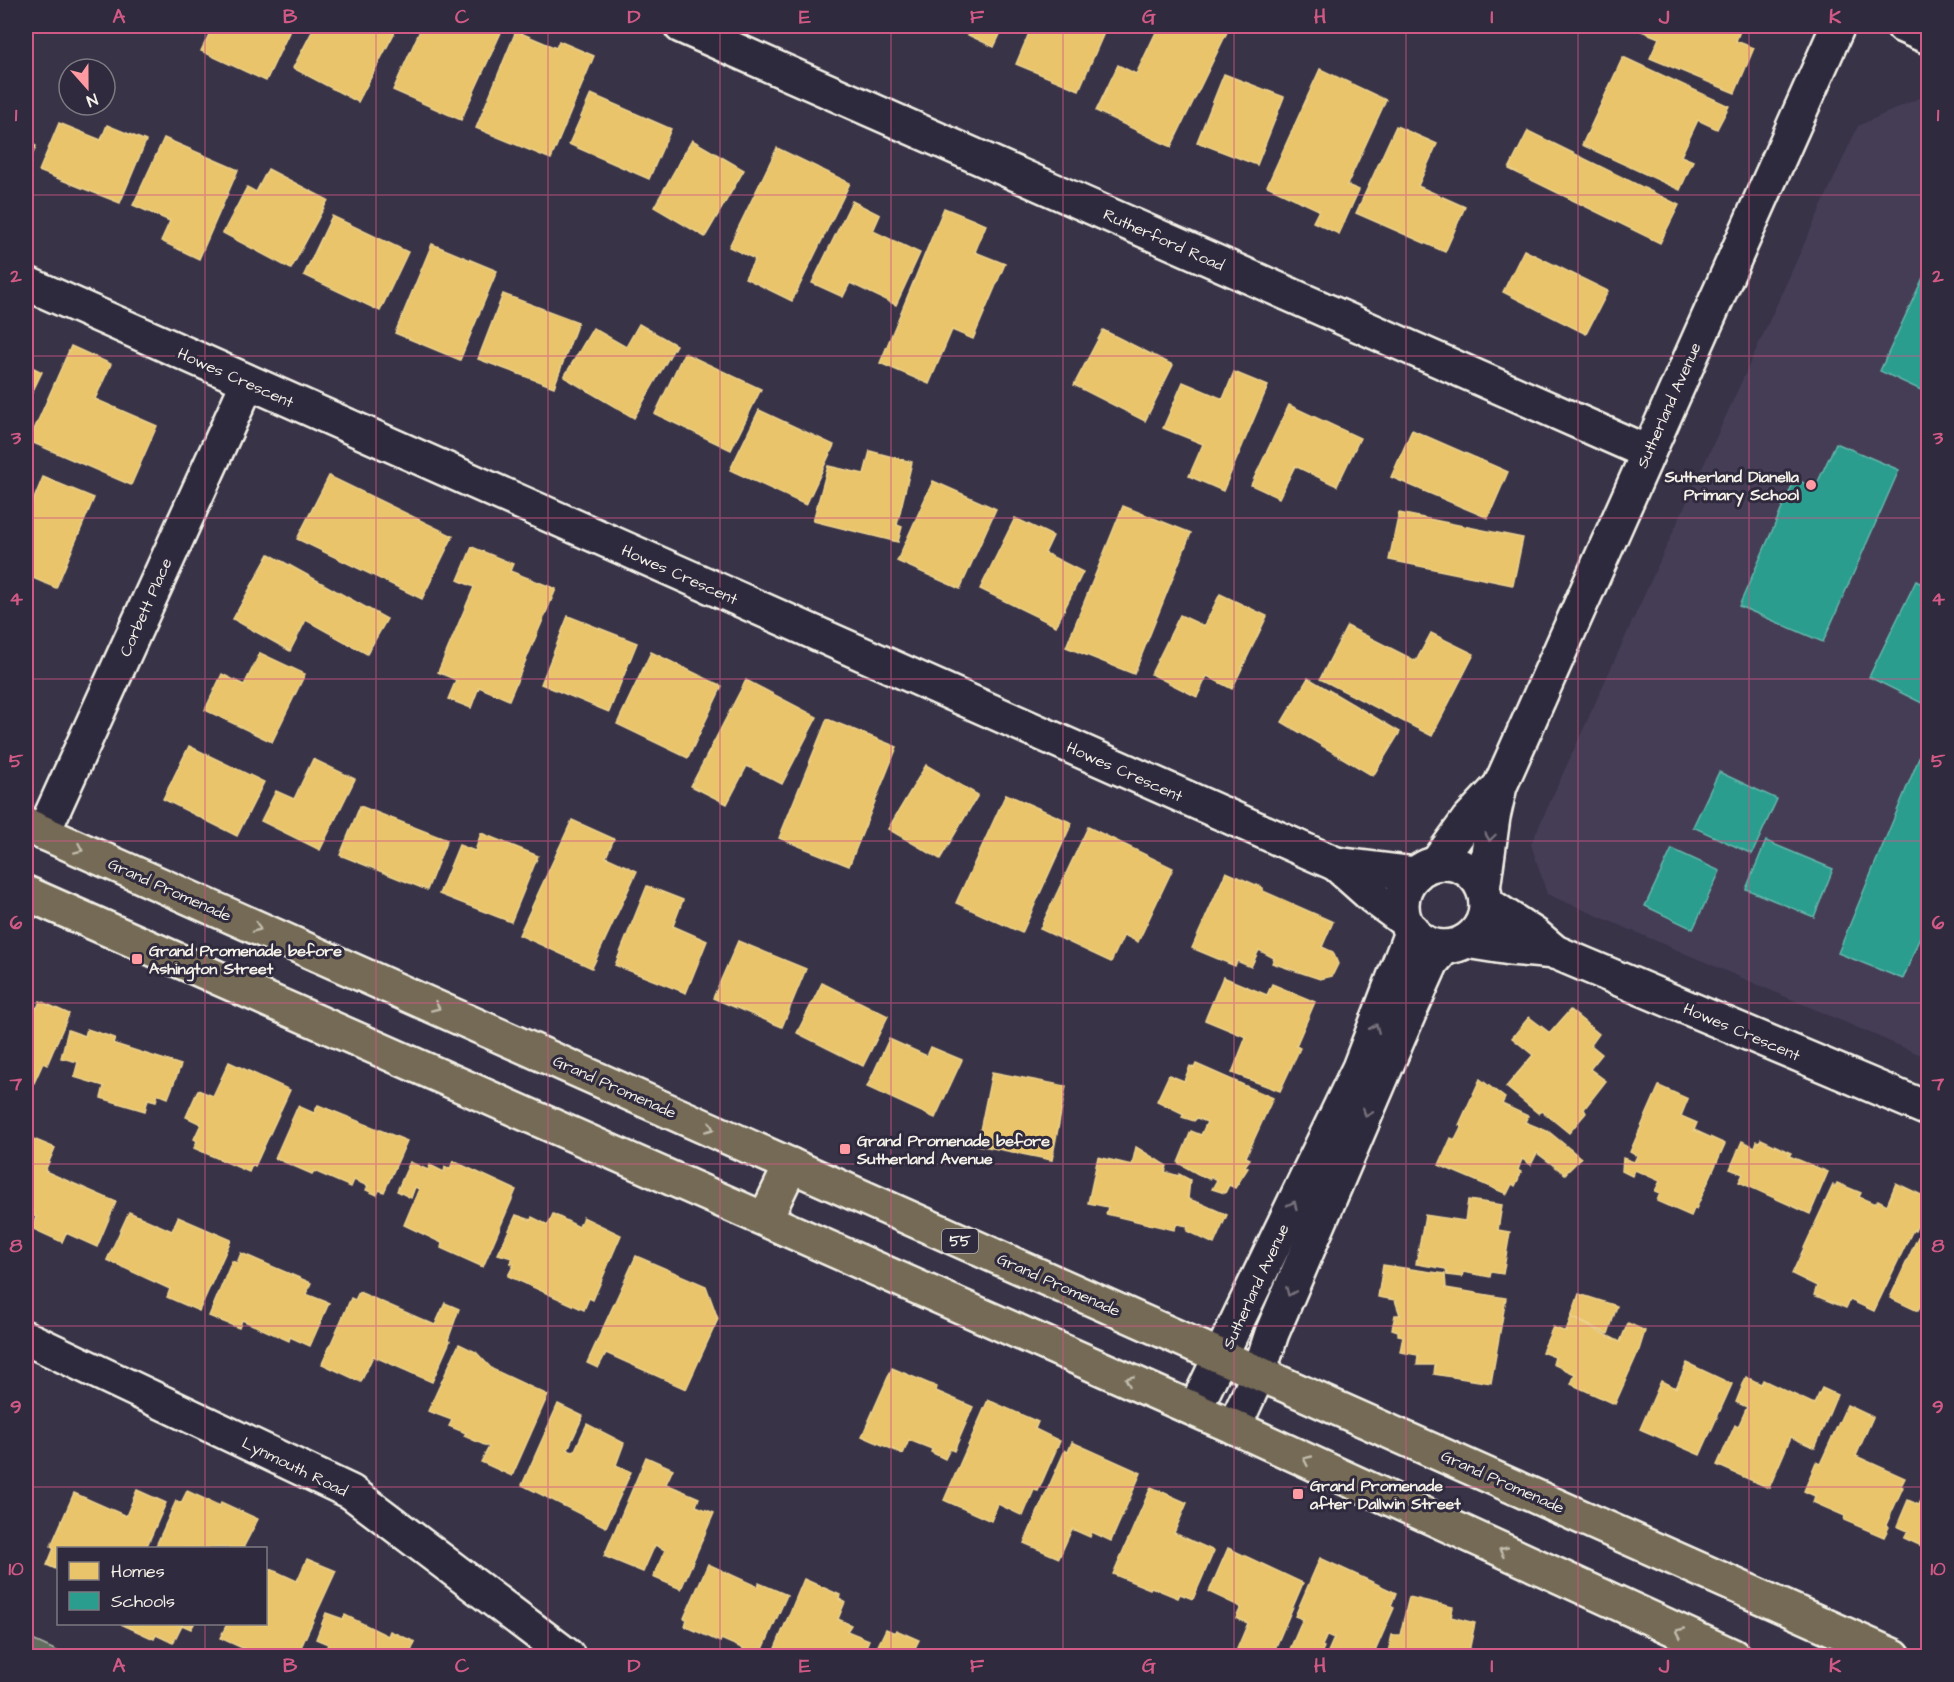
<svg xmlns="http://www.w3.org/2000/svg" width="1954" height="1682" viewBox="0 0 1954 1682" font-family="'Architects Daughter',sans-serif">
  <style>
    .built { fill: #453e56 }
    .green { fill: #626d61; stroke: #abafa4; stroke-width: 1.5 }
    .homes { fill: #e9c46a; stroke: #ecd290; stroke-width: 1.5 }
    .schools { fill: #2a9d8f; stroke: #67b6aa; stroke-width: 1.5 }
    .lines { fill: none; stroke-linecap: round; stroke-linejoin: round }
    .minor-casing { stroke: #f4f1e8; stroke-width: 38 }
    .major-casing { stroke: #f4f1e8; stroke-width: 38 }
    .minor { stroke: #2f2a3d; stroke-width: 33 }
    .major { stroke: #746b55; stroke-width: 33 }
    .oneway { stroke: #747079 }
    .oneway2 { stroke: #c1bbad }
    .grid { fill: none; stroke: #d15985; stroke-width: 1.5; stroke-opacity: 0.55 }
    .poi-dot { fill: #ff9aa2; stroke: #2f2a3d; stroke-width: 2 }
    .labels { text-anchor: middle; stroke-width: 6; stroke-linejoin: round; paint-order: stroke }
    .shield { fill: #2f2a3d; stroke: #b9b5b5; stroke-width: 1.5 }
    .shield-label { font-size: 15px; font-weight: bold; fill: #f4f1e8 }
    .street-label { font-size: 16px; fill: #f4f1e8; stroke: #2f2a3d }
    .poi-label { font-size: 16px; font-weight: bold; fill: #f4f1e8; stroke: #2f2a3d; text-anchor: start }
    .neatline { fill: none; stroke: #d15985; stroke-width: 2 }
    .grid-label { font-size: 20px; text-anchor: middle; font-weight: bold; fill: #d15985 }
  </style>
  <rect width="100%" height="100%" fill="#393348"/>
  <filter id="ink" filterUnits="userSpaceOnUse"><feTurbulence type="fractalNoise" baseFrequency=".0167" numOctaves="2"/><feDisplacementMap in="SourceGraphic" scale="12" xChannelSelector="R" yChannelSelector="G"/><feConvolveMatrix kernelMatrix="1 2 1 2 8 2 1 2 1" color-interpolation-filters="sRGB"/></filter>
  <g filter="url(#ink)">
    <path class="built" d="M1928,94v964l-381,-164 -16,-50 327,-718z"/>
    <path class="green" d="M26,1637l42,19h-42z"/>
    <g class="homes">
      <path d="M213,26h79l-26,55 -65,-30z"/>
      <path d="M315,26h83l-40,76 -65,-34z"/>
      <path d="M422,26h82l-43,94 -68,-30z"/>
      <path d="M894,26h18l-4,7z"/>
      <path d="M949,26h55l-10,21z"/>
      <path d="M1032,26h75l-28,64 -63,-26z"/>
      <path d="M1159,26h71l-59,121 -75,-36 22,-46 18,9z"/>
      <path d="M1629,26h113l-6,15 18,7 -19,45 -85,-35 9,-20z"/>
      <path d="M516,31l40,17 3,-7 35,15 -43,103 -75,-31z"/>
      <path d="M1623,57l106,49 -12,23 -19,-9 -17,36 12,5 -13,29 -98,-45z"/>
      <path d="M1320,69l66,31 -39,85 12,5 -20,44 -26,-12 6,-12 -52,-24z"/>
      <path d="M1224,74l60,23 -27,68 -60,-23z"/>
      <path d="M591,94l80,35 -22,50 -80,-35z"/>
      <path d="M59,123l42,17 6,-15 39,16 -26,62 -81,-32z"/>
      <path d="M1396,126l41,18 -19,42 47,21 -20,45 -89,-39z"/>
      <path d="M1528,131l151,74 -19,38 -151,-74z"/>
      <path d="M164,138l74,32 -39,89 -38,-18 9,-20 -37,-16z"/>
      <path d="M692,140l52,30 -39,67 -51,-30z"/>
      <path d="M26,141l10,5 -10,24z"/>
      <path d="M777,148l73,35 -58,118 -47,-23 10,-19 -26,-12z"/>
      <path d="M268,169l60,31 -37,69 -68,-36 24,-46 9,5z"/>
      <path d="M852,201l28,14 -7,16 47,22 -24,52 -46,-22 -7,14 -31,-14z"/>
      <path d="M944,208l42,17 -11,27 30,12 -32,75 -21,-9 -23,54 -49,-21z"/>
      <path d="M332,216l76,36 -28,59 -76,-36z"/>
      <path d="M432,244l65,27 -37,89 -65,-27z"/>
      <path d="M1524,250l84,41 -22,43 -83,-42z"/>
      <path d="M503,294l75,28 -24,65 -76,-28z"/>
      <path d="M639,324l37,21 -42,73 -70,-41 29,-49 33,19z"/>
      <path d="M1103,330l70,35 -28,56 -71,-36z"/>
      <path d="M71,346l40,18 -16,35 62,27 -26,59 -102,-44z"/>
      <path d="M684,353l77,36 -30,61 -76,-36z"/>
      <path d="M26,364l16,8 -16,33z"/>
      <path d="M1234,372l34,14 -45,105 -34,-15 14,-32 -40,-16 20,-46 40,17z"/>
      <path d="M1289,405l71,33 -23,48 -42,-20 -16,32 -28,-13z"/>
      <path d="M759,410l75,35 -28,60 -76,-35z"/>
      <path d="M1412,430l96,42 -20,46 -97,-41z"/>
      <path d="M870,451l42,11 -15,63 5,2 -4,15 -85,-21 15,-55 36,8z"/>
      <path d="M329,476l124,60 -31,63 -125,-60z"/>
      <path d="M43,477l51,21 -38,90 -30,-13v-57z"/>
      <path d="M933,481l63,28 -36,80 -63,-28z"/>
      <path d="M1123,506l68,27 -57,141 -68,-27z"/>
      <path d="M1399,513l124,25 -10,47 -124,-25z"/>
      <path d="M1015,518l38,18 -8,17 38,19 -27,54 -76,-37z"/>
      <path d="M472,547l41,17 -3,7 46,18 -47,111 -30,-13 -8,21 -23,-9 8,-19 -18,-8 36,-85 -16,-7z"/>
      <path d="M269,554l118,65 -20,35 -61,-34 -16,31 -57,-32z"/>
      <path d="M1220,594l47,22 -35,73 -25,-13 -10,21 -46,-23 29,-59 24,11z"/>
      <path d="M568,616l69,27 -28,69 -68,-28z"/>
      <path d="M1347,626l69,35 15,-28 43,21 -42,82 -112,-57z"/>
      <path d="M651,652l71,34 -34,72 -71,-34z"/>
      <path d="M260,653l45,21 -33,68 -67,-32 17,-36 22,11z"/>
      <path d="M1308,678l92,54 -27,44 -91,-54z"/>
      <path d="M746,680l71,37 -35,67 -35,-18 -20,38 -36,-18z"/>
      <path d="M827,719l70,28 -48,119 -70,-28z"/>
      <path d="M189,746l75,36 -27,54 -74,-37z"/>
      <path d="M313,759l42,20 -35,71 -59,-29 15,-30 18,8z"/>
      <path d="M926,765l52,30 -38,64 -52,-30z"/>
      <path d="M1006,794l66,29 -50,110 -66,-30z"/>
      <path d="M360,806l87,34 -20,50 -87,-35z"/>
      <path d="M572,820l42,19 -8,18 31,14 -45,97 -73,-33z"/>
      <path d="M1088,827l85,41 -35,74 -14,-7 -13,27 -71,-33z"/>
      <path d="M481,833l57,23 -27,66 -72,-28 20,-49 16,6z"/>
      <path d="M1226,872l37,16v3l70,31 -11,25 11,5 5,12 -6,12 -12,3 -48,-16 2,-5 -15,-8 -8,17 -14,-6 -2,5 -43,-18z"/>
      <path d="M647,886l36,14 -10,26 34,15 -21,52 -71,-28z"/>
      <path d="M738,941l68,28 -24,58 -69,-29z"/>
      <path d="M1223,977l44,18 5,-11 43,18 -19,44 4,2 -20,43 -48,-18 14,-36 -41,-17z"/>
      <path d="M822,983l66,33 -25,50 -66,-33z"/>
      <path d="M40,1001l29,13 -22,51 -4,-2 -9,20 -8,-4v-76l11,5z"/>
      <path d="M1570,1010l29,24 -8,11 11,9 -12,15 16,12 -22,28 2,4 -17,20 -27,-22 -4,2 -32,-26 27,-32 -21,-17 17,-21 21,16z"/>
      <path d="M87,1029l28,9 -2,5 2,1 66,21 -13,33 -10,-4 -2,7 -8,-2 -3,12 -44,-13 3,-12 -30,-9 4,-15 -17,-4 7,-28 17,6z"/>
      <path d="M889,1039l38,17 4,-9 31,13 -27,58 -68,-31z"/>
      <path d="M229,1062l61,28 -35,76 -3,-1 -3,7 -55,-24 3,-7 -3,-2 7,-15 -15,-7 12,-27 15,6z"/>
      <path d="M1196,1064l77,34 -27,59 4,2 -5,7 3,2 -2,3 -11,17 -6,-3 -4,8 -13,-4 5,-9 -6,-3 -2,2 -11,-5 -20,-11 13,-32 10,4 6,-13 -10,-4 -3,3 -12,-4 2,-3 -27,-13 12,-26 15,6 6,-15 4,2z"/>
      <path d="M992,1072l74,14 -14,74 -75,-15z"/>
      <path d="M1480,1079l25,19 -3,6 26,12 -3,6 24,10 32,26 -16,16 -28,-21 -6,12 -9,-6 -4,11 3,2 -3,8 -3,6 -3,-2 -5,10 -68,-29 12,-27 4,2 7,-14 -3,-1z"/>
      <path d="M1659,1086l29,13 -7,17 16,7 -3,7 31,14 -29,65h-2l-3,7 -34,-15 3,-8 -5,-2 5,-10 -25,-11 -3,6 -10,-5 1,-13 11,4 3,-6 -7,-4z"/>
      <path d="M318,1105l89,36 -23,51 -5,-2 -2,5 -11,-5 2,-4 -14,-6 -3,7 -37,-16 -2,3 -37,-16 23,-52 16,7z"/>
      <path d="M26,1136l29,12 -10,23 71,31 -19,45 -31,-14 -4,9 -31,-14 5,-11 -10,-5z"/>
      <path d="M1761,1139l30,14 -2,3 39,16 -18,42 -71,-32 4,-8 -13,-5 12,-28 13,6 2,-6 2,1z"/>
      <path d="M1136,1147l31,19 -2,6 14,4v-2l11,6 -2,19 12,4 27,12 -13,29 -27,-13 1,-5 -11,-2 -3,6 -68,-16 2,-7 -20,-4 10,-46 34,8z"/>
      <path d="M453,1161l63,29 -33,77 -42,-19 1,-5 -38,-18 15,-36 -4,-2 -4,11 -14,-7 13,-29 18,8 2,-5 14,7 1,-5 5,2z"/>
      <path d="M1837,1183l24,10 -2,4 16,7 3,-4 9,5 9,-22 30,14 -3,7 3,2 -11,25 -2,-1 -4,8 -35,73 -24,-11 -4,8 -32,-13 3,-9 -25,-12 41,-89 2,2z"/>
      <path d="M1468,1200l34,5 -4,25 12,2 -7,42 -12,-2 -1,5 -27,-5 -1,5 -15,-2 -1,-6 -30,-5 9,-49 40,6z"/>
      <path d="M129,1212l43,19 6,-14 53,23 -32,71 -32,-14 3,-8 -63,-29z"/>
      <path d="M553,1214l26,13 4,-10 38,18 -28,65 -4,-2 -5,12 -76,-34 6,-12 -4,-1 2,-5 -14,-4 18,-39 15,5 1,-3 16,8z"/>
      <path d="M1928,1215v77l-1,-1 -9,20 -28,-13z"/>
      <path d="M241,1253l70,30 -5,11 23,9 -19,43 -20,-9 -1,4 -47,-21 -3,8 -30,-12 23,-55 5,2z"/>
      <path d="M636,1256l70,30 12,33 -32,70 -80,-36 -8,15 -11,-5z"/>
      <path d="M1383,1265l62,9 1,14 60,10 -15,85 -57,-9 1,-9h-18l1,-10 -18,-3 3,-16 -5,-1v-4l-6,-2 3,-14h5l-5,-15 -17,-3z"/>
      <path d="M359,1292l76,33 10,-22 14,6 -11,31 2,1 -18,41 -59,-26 -12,26 -39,-18 29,-66 4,2z"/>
      <path d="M1579,1294l38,12 -9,28 -37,-17z"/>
      <path d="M1571,1317l49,25 8,-19 17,8 -6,19 -24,54 -44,-20 4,-10 -22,-10 2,-7 -13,-5 11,-25 13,5z"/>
      <path d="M459,1344l17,8 16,17 56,26 -36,81 -31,-14 8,-15 -25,-11 2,-3 -17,-7 3,-6 -24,-9z"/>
      <path d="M1687,1363l45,21 -32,71 -60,-26 21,-48 15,7z"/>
      <path d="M892,1368l45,19 -1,4 37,16 -19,44 -4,-2 -5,10 -14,-7 1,-3 -23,-9 -6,14 -41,-18z"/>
      <path d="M1746,1377l15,7 2,-4 51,24 8,-16 15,7 -22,53 -24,-11 -22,51 -52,-23 18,-40 3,2 9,-20 -11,-5z"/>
      <path d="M988,1400l50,22 -3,7 25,12 -22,50 -4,-1 -11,26 -25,-12 -7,17 -47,-21z"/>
      <path d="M558,1404l25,12 -15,33 2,2 4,1 13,-28 37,19 -8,22 15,7 -25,55 -84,-42z"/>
      <path d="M1847,1405l26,12 -17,39 49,22 -4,8 2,1 -17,38 3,2 -5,10 -40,-17 1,-4 -32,-14 2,-6 -11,-5 12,-29 4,2z"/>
      <path d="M1072,1442l69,31 -30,68 -19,-9 -2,5 -18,-8 -13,29 -35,-15 41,-93 3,2z"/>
      <path d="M646,1457l27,12 -7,15 33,14 -3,8 18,7 -33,76 -28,-12 12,-27 -10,-5 -12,27 -39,-16z"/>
      <path d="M1151,1487l36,16 -13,30 40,18 -21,48 -13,-5 -2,4 -27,-11 -1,2 -37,-15z"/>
      <path d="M137,1490l29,13 -20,45h-88v22l-11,-5 7,-17 -3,-2 23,-53 52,23z"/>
      <path d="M187,1491l33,15 1,-4 37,17 -15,29h-88l21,-47 5,2z"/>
      <path d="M1924,1492l4,2v55l-24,-11 4,-7 -11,-5 11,-26 11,5z"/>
      <path d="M1228,1548l75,35 -31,73h-38l14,-33 -12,-5 5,-11 -32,-15z"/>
      <path d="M1320,1558l76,35 -5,13 3,2 -21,48h-41l-5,-2 7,-16 -7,-3 -5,11 2,1 -4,9h-33l16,-37 -8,-3z"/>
      <path d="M307,1559l29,12 -39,85h-52l2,-6 -27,-12 7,-14h39v-57l31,14z"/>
      <path d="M708,1564l50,23 1,-4 28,12 -27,61 -39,-17 -1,3 -35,-16 2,-7 -3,-1z"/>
      <path d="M804,1579l36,16 -1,4 6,3 -7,17 13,6 -4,6 22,9 -7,16h-81l-8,-3z"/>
      <path d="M1409,1597l44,10 -2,10 24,6 -7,33h-81l5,-21h8z"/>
      <path d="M326,1613l17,6 2,-4 43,21 2,-5 25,11 -6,14h-86l5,-12 -12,-5z"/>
      <path d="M121,1624h73l-3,5 -9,-4 -9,18 -17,-8 -2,4z"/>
      <path d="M886,1629l9,4 1,-3 23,10 -4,8 20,8h-62z"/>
    </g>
    <g class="schools">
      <path d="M1927,269l1,111 -5,11 -43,-20z"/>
      <path d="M1836,443l63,27 -76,172 -84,-36 56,-127 20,9z"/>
      <path d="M1916,581l12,6v119l-59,-29z"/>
      <path d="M1924,746l4,2v169l-25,62 -65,-26z"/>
      <path d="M1719,772l58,27 -25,55 -59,-27z"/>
      <path d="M1766,841l67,28 -19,48 -68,-28z"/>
      <path d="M1672,849l48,22 -27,58 -48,-23z"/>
    </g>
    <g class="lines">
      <g class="minor-casing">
        <g id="minor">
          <path d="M681,26l966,426"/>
          <path d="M1903,26l25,11"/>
          <path d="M26,283l1310,581 37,33 31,23"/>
          <path d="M43,833l205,-451"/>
          <path d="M1437,863l31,-43 31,-33"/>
          <circle cx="1444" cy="905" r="42"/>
          <path d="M1336,864l80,10"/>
          <path d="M1483,889l10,-72 7,-31 338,-760"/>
          <path d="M1486,903l49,32 20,17 373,157"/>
          <path d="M1466,941l44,7 45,4"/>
          <path d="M26,1338l325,154 217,164"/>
          <path d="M1195,1409l164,-341 53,-138"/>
          <path d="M1234,1427l25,-54 13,-40 138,-322 22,-49 13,-15"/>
        </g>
      </g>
      <g class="major-casing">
        <g id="major">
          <path d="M26,825l1868,831"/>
          <path d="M26,893l1208,534 499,229"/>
          <path d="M765,1219l26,-54"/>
        </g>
      </g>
      <use href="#minor" class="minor"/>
      <use href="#major" class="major"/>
    </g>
    <defs><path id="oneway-chevron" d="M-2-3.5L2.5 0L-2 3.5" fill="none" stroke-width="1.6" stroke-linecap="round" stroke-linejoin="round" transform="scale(1.5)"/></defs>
    <g class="oneway">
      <use href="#oneway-chevron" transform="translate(1490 837) rotate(98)"/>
      <use href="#oneway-chevron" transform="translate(1375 1028) rotate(-68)"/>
      <use href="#oneway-chevron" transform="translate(1367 1113) rotate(113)"/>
      <use href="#oneway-chevron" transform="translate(1293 1205) rotate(-64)"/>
      <use href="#oneway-chevron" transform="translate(1290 1292) rotate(113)"/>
    </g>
    <g class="oneway2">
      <use href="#oneway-chevron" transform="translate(79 849) rotate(24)"/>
      <use href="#oneway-chevron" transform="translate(257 928) rotate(24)"/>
      <use href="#oneway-chevron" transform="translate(436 1007) rotate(24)"/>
      <use href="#oneway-chevron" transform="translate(710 1128) rotate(24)"/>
      <use href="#oneway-chevron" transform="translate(1129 1380) rotate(-156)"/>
      <use href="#oneway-chevron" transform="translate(1307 1460) rotate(-155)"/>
      <use href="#oneway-chevron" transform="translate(1503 1551) rotate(-155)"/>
      <use href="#oneway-chevron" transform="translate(1680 1632) rotate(-155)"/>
    </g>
  </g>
  <path class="grid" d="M205,26v1522M376,26v1630M548,26v1630M720,26v1630M891,26v1630M1063,26v1630M1234,26v1630M1406,26v1630M1578,26v1630M1749,26v1630M26,195h1902M26,356h1902M26,518h1902M26,679h1902M26,841h1902M26,1003h1902M26,1164h1902M26,1326h1902M26,1487h1902M205,1624v32"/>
  <g class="poi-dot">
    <circle cx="1811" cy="485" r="6"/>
    <rect x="131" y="953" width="12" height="12" rx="3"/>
    <rect x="839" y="1143" width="12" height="12" rx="3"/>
    <rect x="1292" y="1488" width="12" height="12" rx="3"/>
  </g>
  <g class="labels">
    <rect class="shield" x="942" y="1229" width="36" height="24" rx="4.5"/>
    <g class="shield-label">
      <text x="960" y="1246">55</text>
    </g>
    <g class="street-label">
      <text transform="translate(1164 239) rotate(24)" y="6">Rutherford Road</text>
      <text transform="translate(236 377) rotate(24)" y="6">Howes Crescent</text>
      <text transform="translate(1668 405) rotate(-66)" y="6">Sutherland Avenue</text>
      <text transform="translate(680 574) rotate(24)" y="6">Howes Crescent</text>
      <text transform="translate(145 607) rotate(-66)" y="6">Corbett Place</text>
      <text transform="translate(1125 771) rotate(24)" y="6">Howes Crescent</text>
      <text transform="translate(170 889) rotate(24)" y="6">Grand Promenade</text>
      <text transform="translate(1742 1031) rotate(23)" y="6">Howes Crescent</text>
      <text transform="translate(615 1086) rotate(24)" y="6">Grand Promenade</text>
      <text transform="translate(1059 1284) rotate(24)" y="6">Grand Promenade</text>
      <text transform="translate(1255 1286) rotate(-65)" y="6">Sutherland Avenue</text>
      <text transform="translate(295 1466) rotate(26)" y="6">Lynmouth Road</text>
      <text transform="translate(1503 1481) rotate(24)" y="6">Grand Promenade</text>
    </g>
    <g class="poi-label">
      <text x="1799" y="482" text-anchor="end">Sutherland Dianella<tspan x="1799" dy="18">Primary School</tspan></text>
      <text x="149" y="956">Grand Promenade before<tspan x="149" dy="18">Ashington Street</tspan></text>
      <text x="857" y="1146">Grand Promenade before<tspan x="857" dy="18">Sutherland Avenue</tspan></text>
      <text x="1310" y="1491">Grand Promenade<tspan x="1310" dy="18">after Dallwin Street</tspan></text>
    </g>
  </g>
  <rect width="1954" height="1682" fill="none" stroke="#2f2a3d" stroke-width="66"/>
  <rect x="57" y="1547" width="210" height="78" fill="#2f2a3d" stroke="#7e7a81" stroke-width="1.5"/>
  <rect x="69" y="1562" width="30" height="18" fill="#e9c46a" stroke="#7e7a81" stroke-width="1.5"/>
  <text x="111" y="1577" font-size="18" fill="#f4f1e8">Homes</text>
  <rect x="69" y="1592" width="30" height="18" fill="#2a9d8f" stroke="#7e7a81" stroke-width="1.5"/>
  <text x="111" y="1607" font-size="18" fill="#f4f1e8">Schools</text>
  <g transform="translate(87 87) rotate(159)"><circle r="28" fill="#2f2a3d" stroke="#7e7a81" stroke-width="1.5"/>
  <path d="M0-4.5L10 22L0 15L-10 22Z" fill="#ff9aa2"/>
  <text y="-9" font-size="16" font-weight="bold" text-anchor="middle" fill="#f4f1e8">N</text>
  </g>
  <rect x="33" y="33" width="1888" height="1616" class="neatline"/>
  <g class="grid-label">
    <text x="119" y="23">A</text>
    <text x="290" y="23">B</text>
    <text x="462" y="23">C</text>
    <text x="634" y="23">D</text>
    <text x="805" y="23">E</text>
    <text x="977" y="23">F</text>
    <text x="1149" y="23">G</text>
    <text x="1320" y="23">H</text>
    <text x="1492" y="23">I</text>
    <text x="1664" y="23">J</text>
    <text x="1835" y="23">K</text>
    <text x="16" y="121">1</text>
    <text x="1938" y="121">1</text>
    <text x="16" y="282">2</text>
    <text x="1938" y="282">2</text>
    <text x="16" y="444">3</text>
    <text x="1938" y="444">3</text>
    <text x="16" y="605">4</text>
    <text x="1938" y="605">4</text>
    <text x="16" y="767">5</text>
    <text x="1938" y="767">5</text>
    <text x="16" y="929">6</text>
    <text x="1938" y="929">6</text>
    <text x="16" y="1090">7</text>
    <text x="1938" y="1090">7</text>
    <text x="16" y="1252">8</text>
    <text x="1938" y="1252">8</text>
    <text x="16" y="1413">9</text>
    <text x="1938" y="1413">9</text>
    <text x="16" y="1575">10</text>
    <text x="1938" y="1575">10</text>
    <text x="119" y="1672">A</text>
    <text x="290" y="1672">B</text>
    <text x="462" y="1672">C</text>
    <text x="634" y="1672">D</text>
    <text x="805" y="1672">E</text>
    <text x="977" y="1672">F</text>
    <text x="1149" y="1672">G</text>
    <text x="1320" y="1672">H</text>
    <text x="1492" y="1672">I</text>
    <text x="1664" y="1672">J</text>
    <text x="1835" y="1672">K</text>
  </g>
</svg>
